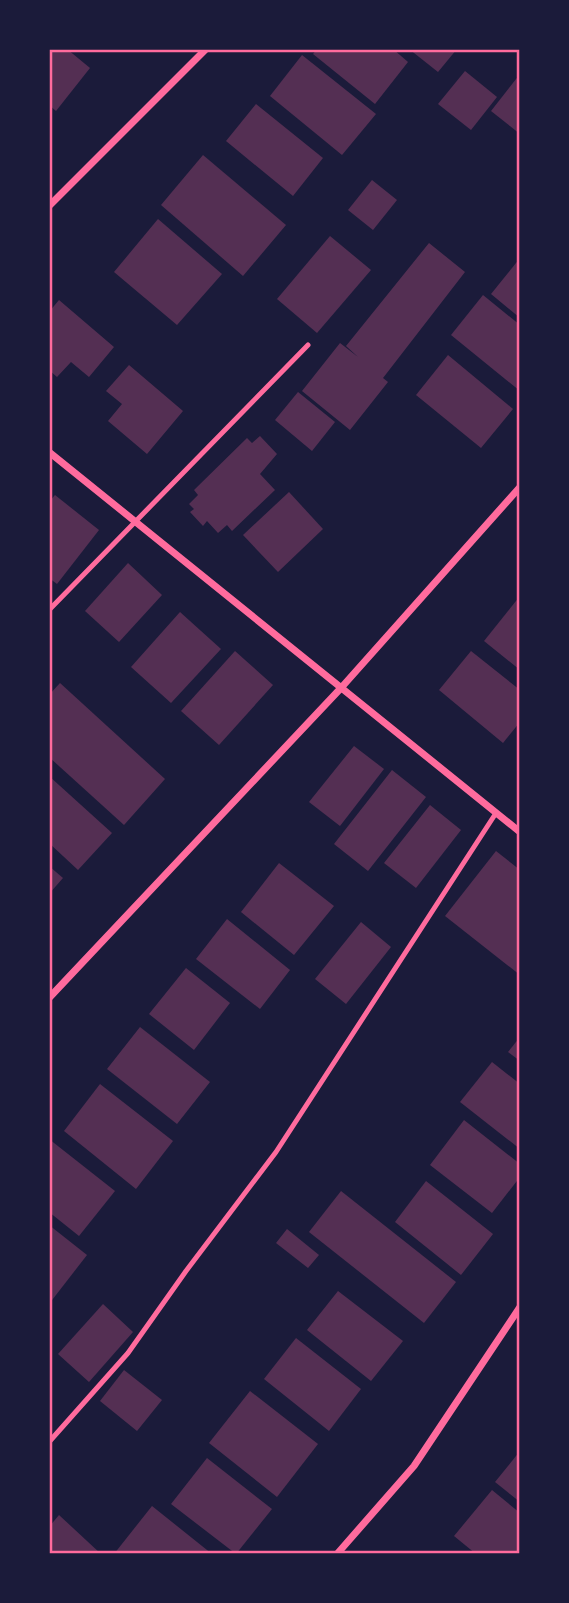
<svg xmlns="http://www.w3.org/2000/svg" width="569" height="1603" viewBox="0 0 569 1603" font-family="'Asap Condensed',sans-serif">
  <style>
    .building { fill: #542f53 }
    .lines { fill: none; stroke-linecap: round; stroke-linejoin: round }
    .service { stroke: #ff6b9d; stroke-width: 5 }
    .minor { stroke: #ff6b9d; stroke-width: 7 }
    .neatline { fill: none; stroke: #ff6b9d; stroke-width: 2.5 }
  </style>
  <rect width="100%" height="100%" fill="#1b1b3a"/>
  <g class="building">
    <path d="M49,49h18l23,19 -34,43 -7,-6z"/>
    <path d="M317,49h76l15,13 -33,42 -62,-50z"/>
    <path d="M409,49h48l-19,23z"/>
    <path d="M302,55l74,59 -34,41 -72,-59z"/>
    <path d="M465,71l32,26 -26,33 -33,-26z"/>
    <path d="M520,74v60l-29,-23z"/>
    <path d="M256,104l67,54 -30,38 -67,-55z"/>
    <path d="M203,155l83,70 -43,51 -82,-71z"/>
    <path d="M372,180l25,20 -24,30 -25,-20z"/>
    <path d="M158,219l64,55 -45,51 -63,-53z"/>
    <path d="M330,236l41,34 -54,63 -40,-34z"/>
    <path d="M429,243l36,29 -82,106 5,4 -38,48 -48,-39 38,-48 18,14 -12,-11z"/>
    <path d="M520,258v60l-29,-24z"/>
    <path d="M483,295l37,30v66l-69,-56z"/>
    <path d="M59,300l55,47 -25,30 -18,-15 -14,15 -8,-7v-58z"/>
    <path d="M448,355l65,54 -32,39 -65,-53z"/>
    <path d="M129,365l54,46 -36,43 -39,-33 14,-17 -16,-13z"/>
    <path d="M298,392l37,30 -23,29 -37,-31z"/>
    <path d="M260,436l17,18 -17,20 15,16 -43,41 -5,-6 -9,8 -11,-12 -4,5 -13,-14 4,-3 -5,-5 9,-9 -4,-5 53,-52 5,5z"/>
    <path d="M289,492l34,37 -45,43 -35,-37z"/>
    <path d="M55,495l44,35 -42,54 -8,-6v-76z"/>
    <path d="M128,563l34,32 -43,47 -34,-31z"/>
    <path d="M520,596v74l-36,-29z"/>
    <path d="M180,612l41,37 -50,54 -40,-36z"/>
    <path d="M235,651l38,34 -54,60 -38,-34z"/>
    <path d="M471,651l49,39v32l-17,21 -64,-53z"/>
    <path d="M60,683l105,96 -41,46 -75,-68v-62z"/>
    <path d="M354,746l30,23 -44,57 -31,-24z"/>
    <path d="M392,770l34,27 -58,74 -34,-27z"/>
    <path d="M49,776l63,57 -34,37 -29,-27z"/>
    <path d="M430,805l31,25 -45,58 -32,-25z"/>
    <path d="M496,851l24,19v105l-75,-59z"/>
    <path d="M279,863l55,43 -40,49 -53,-43z"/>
    <path d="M49,866l14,12 -14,16z"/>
    <path d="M227,919l63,51 -30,39 -64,-50z"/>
    <path d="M361,922l30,25 -45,57 -31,-25z"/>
    <path d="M186,968l44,35 -36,47 -45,-36z"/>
    <path d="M140,1027l70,55 -33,42 -70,-55z"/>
    <path d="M520,1037v24l-12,-9z"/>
    <path d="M492,1062l28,22v65l-60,-47z"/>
    <path d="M100,1084l73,57 -37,48 -72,-58z"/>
    <path d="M464,1120l56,44v13l-28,36 -62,-48z"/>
    <path d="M49,1139l66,52 -36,45 -30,-24z"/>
    <path d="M426,1181l67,53 -32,41 -66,-53z"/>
    <path d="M341,1191l115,91 -32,41 -115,-91z"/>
    <path d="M49,1225l38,30 -38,49z"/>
    <path d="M287,1229l32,26 -11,13 -32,-25z"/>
    <path d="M338,1291l65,50 -32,40 -64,-51z"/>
    <path d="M103,1304l30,28 -44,50 -31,-28z"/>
    <path d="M296,1338l65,51 -32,42 -65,-52z"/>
    <path d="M124,1370l38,30 -25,31 -37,-30z"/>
    <path d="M250,1391l68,53 -41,53 -68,-54z"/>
    <path d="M520,1451v51l-25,-20z"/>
    <path d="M207,1458l65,51 -36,45 -65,-50z"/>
    <path d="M492,1490l28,23v41h-44l-22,-18z"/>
    <path d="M152,1506l60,48h-98z"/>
    <path d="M59,1515l42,39h-52v-27z"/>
  </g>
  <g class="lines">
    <g class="service">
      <path d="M49,610l259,-265"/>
      <path d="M49,1442l79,-89 58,-82 90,-119 220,-339"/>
    </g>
    <g class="minor">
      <path d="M49,206l157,-157"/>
      <path d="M49,452l471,380"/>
      <path d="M49,998l292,-310 179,-201"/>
      <path d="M337,1554l77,-88 106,-159"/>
    </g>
  </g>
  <rect width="569" height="1603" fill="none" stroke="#1b1b3a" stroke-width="102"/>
  <rect x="51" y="51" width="467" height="1501" class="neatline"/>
</svg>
